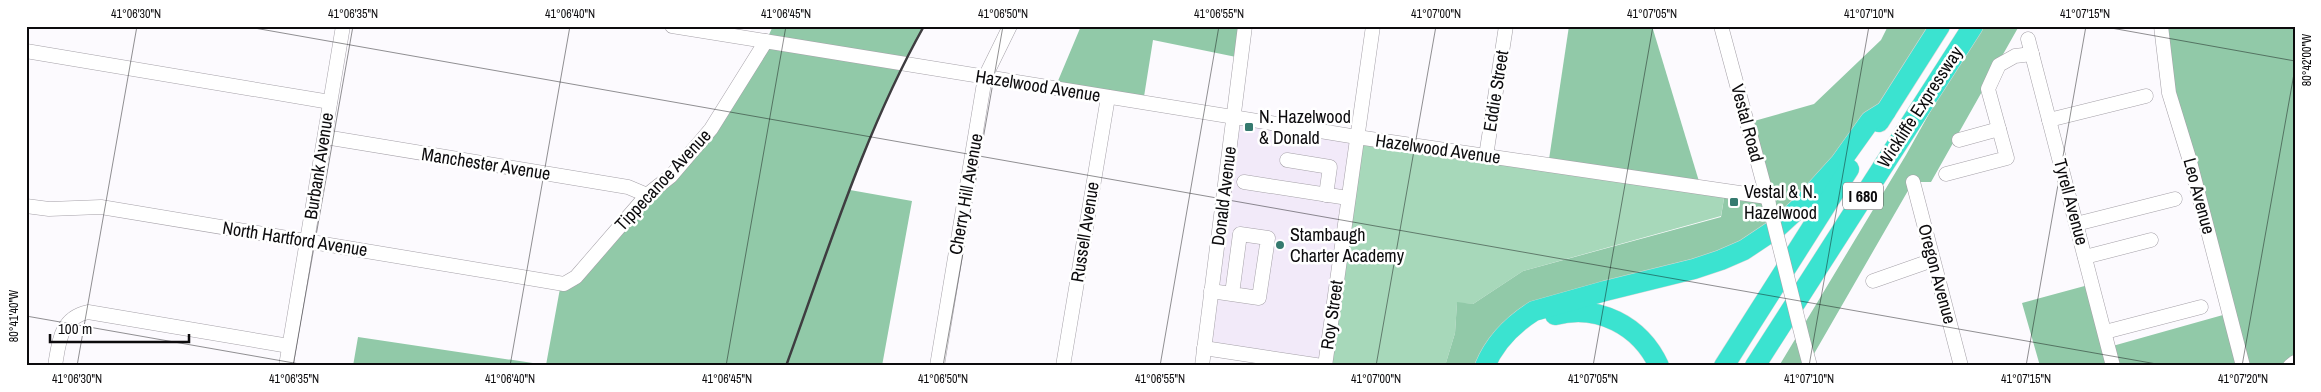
<svg xmlns="http://www.w3.org/2000/svg" width="2321" height="392" viewBox="0 0 2321 392" font-family="'Archivo Narrow',sans-serif">
  <style>
    .built { fill: #f2eaf9 }
    .green { fill: #a7d8ba }
    .forest { fill: #91c9a8 }
    .lines { fill: none; stroke-linecap: round; stroke-linejoin: round }
    .minor-casing { stroke: #a5a1a8; stroke-width: 15 }
    .highway-casing { stroke: #d8d8d8; stroke-width: 21 }
    .minor { stroke: #fff; stroke-width: 14 }
    .highway { stroke: #3be3d0; stroke-width: 20 }
    .rail { stroke: #3e3d40; stroke-width: 2.5 }
    .minor-bridge-casing { stroke: #a5a1a8; stroke-width: 15; stroke-linecap: butt }
    .minor-bridge { stroke: #fff; stroke-width: 14 }
    .ticks { fill: none; stroke: #0c0b0d; stroke-width: 1; stroke-opacity: 0.45 }
    .poi-dot { fill: #357a6f; stroke: #fff; stroke-width: 2 }
    .labels { text-anchor: middle; stroke-width: 5; stroke-linejoin: round; paint-order: stroke }
    .shield { fill: #fff; stroke: #555456; stroke-width: 1 }
    .shield-label { font-size: 16px; font-weight: bold; fill: #0c0b0d }
    .street-label { font-size: 18px; fill: #0c0b0d; stroke: #fff }
    .poi-label { font-size: 18px; fill: #0c0b0d; stroke: #fff; text-anchor: start }
    .neatline { fill: none; stroke: #0c0b0d; stroke-width: 2 }
    .ticks-label { font-size: 12px; text-anchor: middle; fill: #0c0b0d }
  </style>
  <rect width="100%" height="100%" fill="#fcfafe"/>
  <path class="built" d="M1234,117l123,20 -32,229 -121,-18z"/>
  <path class="green" d="M1357,137l368,55 -4,24 -198,55 -50,33 -16,-1 -2,30 -10,33h-120z"/>
  <g class="forest">
    <path d="M773,26h151c-30,53 -53,107 -74,164l62,11 -30,165h-529l5,-29 188,28 15,-82 110,-107 95,-135z"/>
    <path d="M1081,26h164l-4,32 -88,-18 -10,63 -88,-15z"/>
    <path d="M1569,26h83l49,162 -153,-22z"/>
    <path d="M1888,26h52l-54,85 -38,28 -66,77 -4,-11 -14,7 3,17 -40,21 -154,40 -94,76h-34l10,-33 2,-31 16,2 50,-33 198,-54 4,-25 41,5 -19,-74 67,-19 67,-64z"/>
    <path d="M1978,26h41l-88,156h-18l-106,184h-28l127,-211z"/>
    <path d="M2161,26h134v336l-5,4h-250l-18,-63 70,-19 17,63 121,-34 -41,-155z"/>
  </g>
  <g class="lines">
    <g class="minor-casing">
      <g id="minor">
        <path d="M672,26l685,111 410,60"/>
        <path d="M1721,26l48,178"/>
        <path d="M2161,26l8,67 20,65 54,208"/>
        <path d="M2028,39l85,327"/>
        <path d="M26,51l304,51"/>
        <path d="M2049,120l97,-24"/>
        <path d="M325,137l303,50 19,8"/>
        <path d="M1959,140l40,-11"/>
        <path d="M1486,156l20,-130"/>
        <path d="M1287,160l43,7 -4,28"/>
        <path d="M1946,174l61,-16 -19,-69 11,-24 16,-9 17,-2"/>
        <path d="M1244,182l104,16"/>
        <path d="M1913,182l48,184"/>
        <path d="M26,206l23,3 52,-2 463,77 12,-7 71,-82 24,-19 40,-47 55,-88"/>
        <path d="M2076,224l99,-25"/>
        <path d="M2085,257l66,-17"/>
        <path d="M1873,281l60,-21"/>
        <path d="M1211,291l48,7 9,-60 -28,-4 -8,60"/>
        <path d="M2105,332l96,-25"/>
        <path d="M1803,340l7,26"/>
        <path d="M1204,348l118,18"/>
        <path d="M55,366c4,-24 5,-48 33,-54l201,34"/>
        <path d="M286,366l57,-340"/>
        <path d="M937,366l48,-289 25,-51"/>
        <path d="M1063,366l45,-269"/>
        <path d="M1202,366l43,-340"/>
        <path d="M1325,366l48,-340"/>
        <path d="M2290,366l5,-4"/>
      </g>
    </g>
    <g class="highway-casing">
      <g id="highway">
        <path d="M1879,122l61,-96"/>
        <path d="M1555,315c43,-11 85,10 104,51"/>
        <path d="M1485,366c10,-24 27,-41 49,-55l71,-20 89,-22 27,-9 23,-10 33,-22 24,-22 39,-43 30,-42 16,-10"/>
        <path d="M1724,366l125,-197"/>
        <path d="M1755,366l218,-340"/>
      </g>
    </g>
    <use href="#minor" class="minor"/>
    <use href="#highway" class="highway"/>
    <path class="rail" d="M786,366c42,-115 78,-233 138,-340"/>
    <g class="minor-bridge-casing">
      <path id="minor-bridge" d="M1770,208l33,132"/>
    </g>
    <use href="#minor-bridge" class="minor-bridge"/>
  </g>
  <path class="ticks" d="M243,26l1925,340M2100,26l195,35M26,316l285,50M77,366l60,-340M293,366l60,-340M510,366l60,-340M726,366l60,-340M943,366l60,-340M1160,366l59,-340M1376,366l60,-340M1593,366l60,-340M1809,366l60,-340M2026,366l60,-340M2242,366l53,-298"/>
  <g class="poi-dot">
    <rect x="1244" y="122" width="10" height="10" rx="2.5"/>
    <rect x="1729" y="197" width="10" height="10" rx="2.5"/>
    <circle cx="1280" cy="245" r="5"/>
  </g>
  <g class="labels">
    <rect class="shield" x="1843" y="182.5" width="40" height="27" rx="4"/>
    <g class="shield-label">
      <text x="1863" y="202">I 680</text>
    </g>
    <g class="street-label">
      <text transform="translate(1038 86) rotate(9)" y="6">Hazelwood Avenue</text>
      <text transform="translate(1496 91) rotate(-81)" y="6">Eddie Street</text>
      <text transform="translate(1920 107) rotate(-57)" y="6">Wickliffe Expressway</text>
      <text transform="translate(1747 123) rotate(75)" y="6">Vestal Road</text>
      <text transform="translate(1438 149) rotate(8)" y="6">Hazelwood Avenue</text>
      <text transform="translate(486 164) rotate(9)" y="6">Manchester Avenue</text>
      <text transform="translate(319 166) rotate(-81)" y="6">Burbank Avenue</text>
      <text transform="translate(663 180) rotate(-47)" y="6">Tippecanoe Avenue</text>
      <text transform="translate(966 194) rotate(-80)" y="6">Cherry Hill Avenue</text>
      <text transform="translate(1224 196) rotate(-83)" y="6">Donald Avenue</text>
      <text transform="translate(2199 196) rotate(75)" y="6">Leo Avenue</text>
      <text transform="translate(2071 202) rotate(75)" y="6">Tyrell Avenue</text>
      <text transform="translate(1085 232) rotate(-81)" y="6">Russell Avenue</text>
      <text transform="translate(295 239) rotate(9)" y="6">North Hartford Avenue</text>
      <text transform="translate(1937 274) rotate(75)" y="6">Oregon Avenue</text>
      <text transform="translate(1332 315) rotate(-82)" y="6">Roy Street</text>
    </g>
    <g class="poi-label">
      <text x="1259" y="123">N. Hazelwood<tspan x="1259" dy="21">&amp; Donald</tspan></text>
      <text x="1744" y="198">Vestal &amp; N.<tspan x="1744" dy="21">Hazelwood</tspan></text>
      <text x="1290" y="241">Stambaugh<tspan x="1290" dy="21">Charter Academy</tspan></text>
    </g>
  </g>
  <rect width="2321" height="392" fill="none" stroke="#ffffff" stroke-width="55"/>
  <path d="M50 334v8h139v-8" fill="none" stroke="#0c0b0d" stroke-width="2.5"/>
  <text x="58" y="334" font-size="15" fill="#0c0b0d" stroke="#ffffff" stroke-width="4" paint-order="stroke">100 m</text>
  <rect x="28" y="28" width="2266" height="336" class="neatline"/>
  <g class="ticks-label">
    <text x="136" y="18">41°06'30"N</text>
    <text x="353" y="18">41°06'35"N</text>
    <text x="570" y="18">41°06'40"N</text>
    <text x="786" y="18">41°06'45"N</text>
    <text x="1003" y="18">41°06'50"N</text>
    <text x="1219" y="18">41°06'55"N</text>
    <text x="1436" y="18">41°07'00"N</text>
    <text x="1652" y="18">41°07'05"N</text>
    <text x="1869" y="18">41°07'10"N</text>
    <text x="2085" y="18">41°07'15"N</text>
    <text transform="translate(2307 60) rotate(-90)" y="4">80°42'00"W</text>
    <text transform="translate(14 316) rotate(-90)" y="4">80°41'40"W</text>
    <text x="77" y="383">41°06'30"N</text>
    <text x="294" y="383">41°06'35"N</text>
    <text x="510" y="383">41°06'40"N</text>
    <text x="727" y="383">41°06'45"N</text>
    <text x="943" y="383">41°06'50"N</text>
    <text x="1160" y="383">41°06'55"N</text>
    <text x="1376" y="383">41°07'00"N</text>
    <text x="1593" y="383">41°07'05"N</text>
    <text x="1809" y="383">41°07'10"N</text>
    <text x="2026" y="383">41°07'15"N</text>
    <text x="2243" y="383">41°07'20"N</text>
  </g>
</svg>
